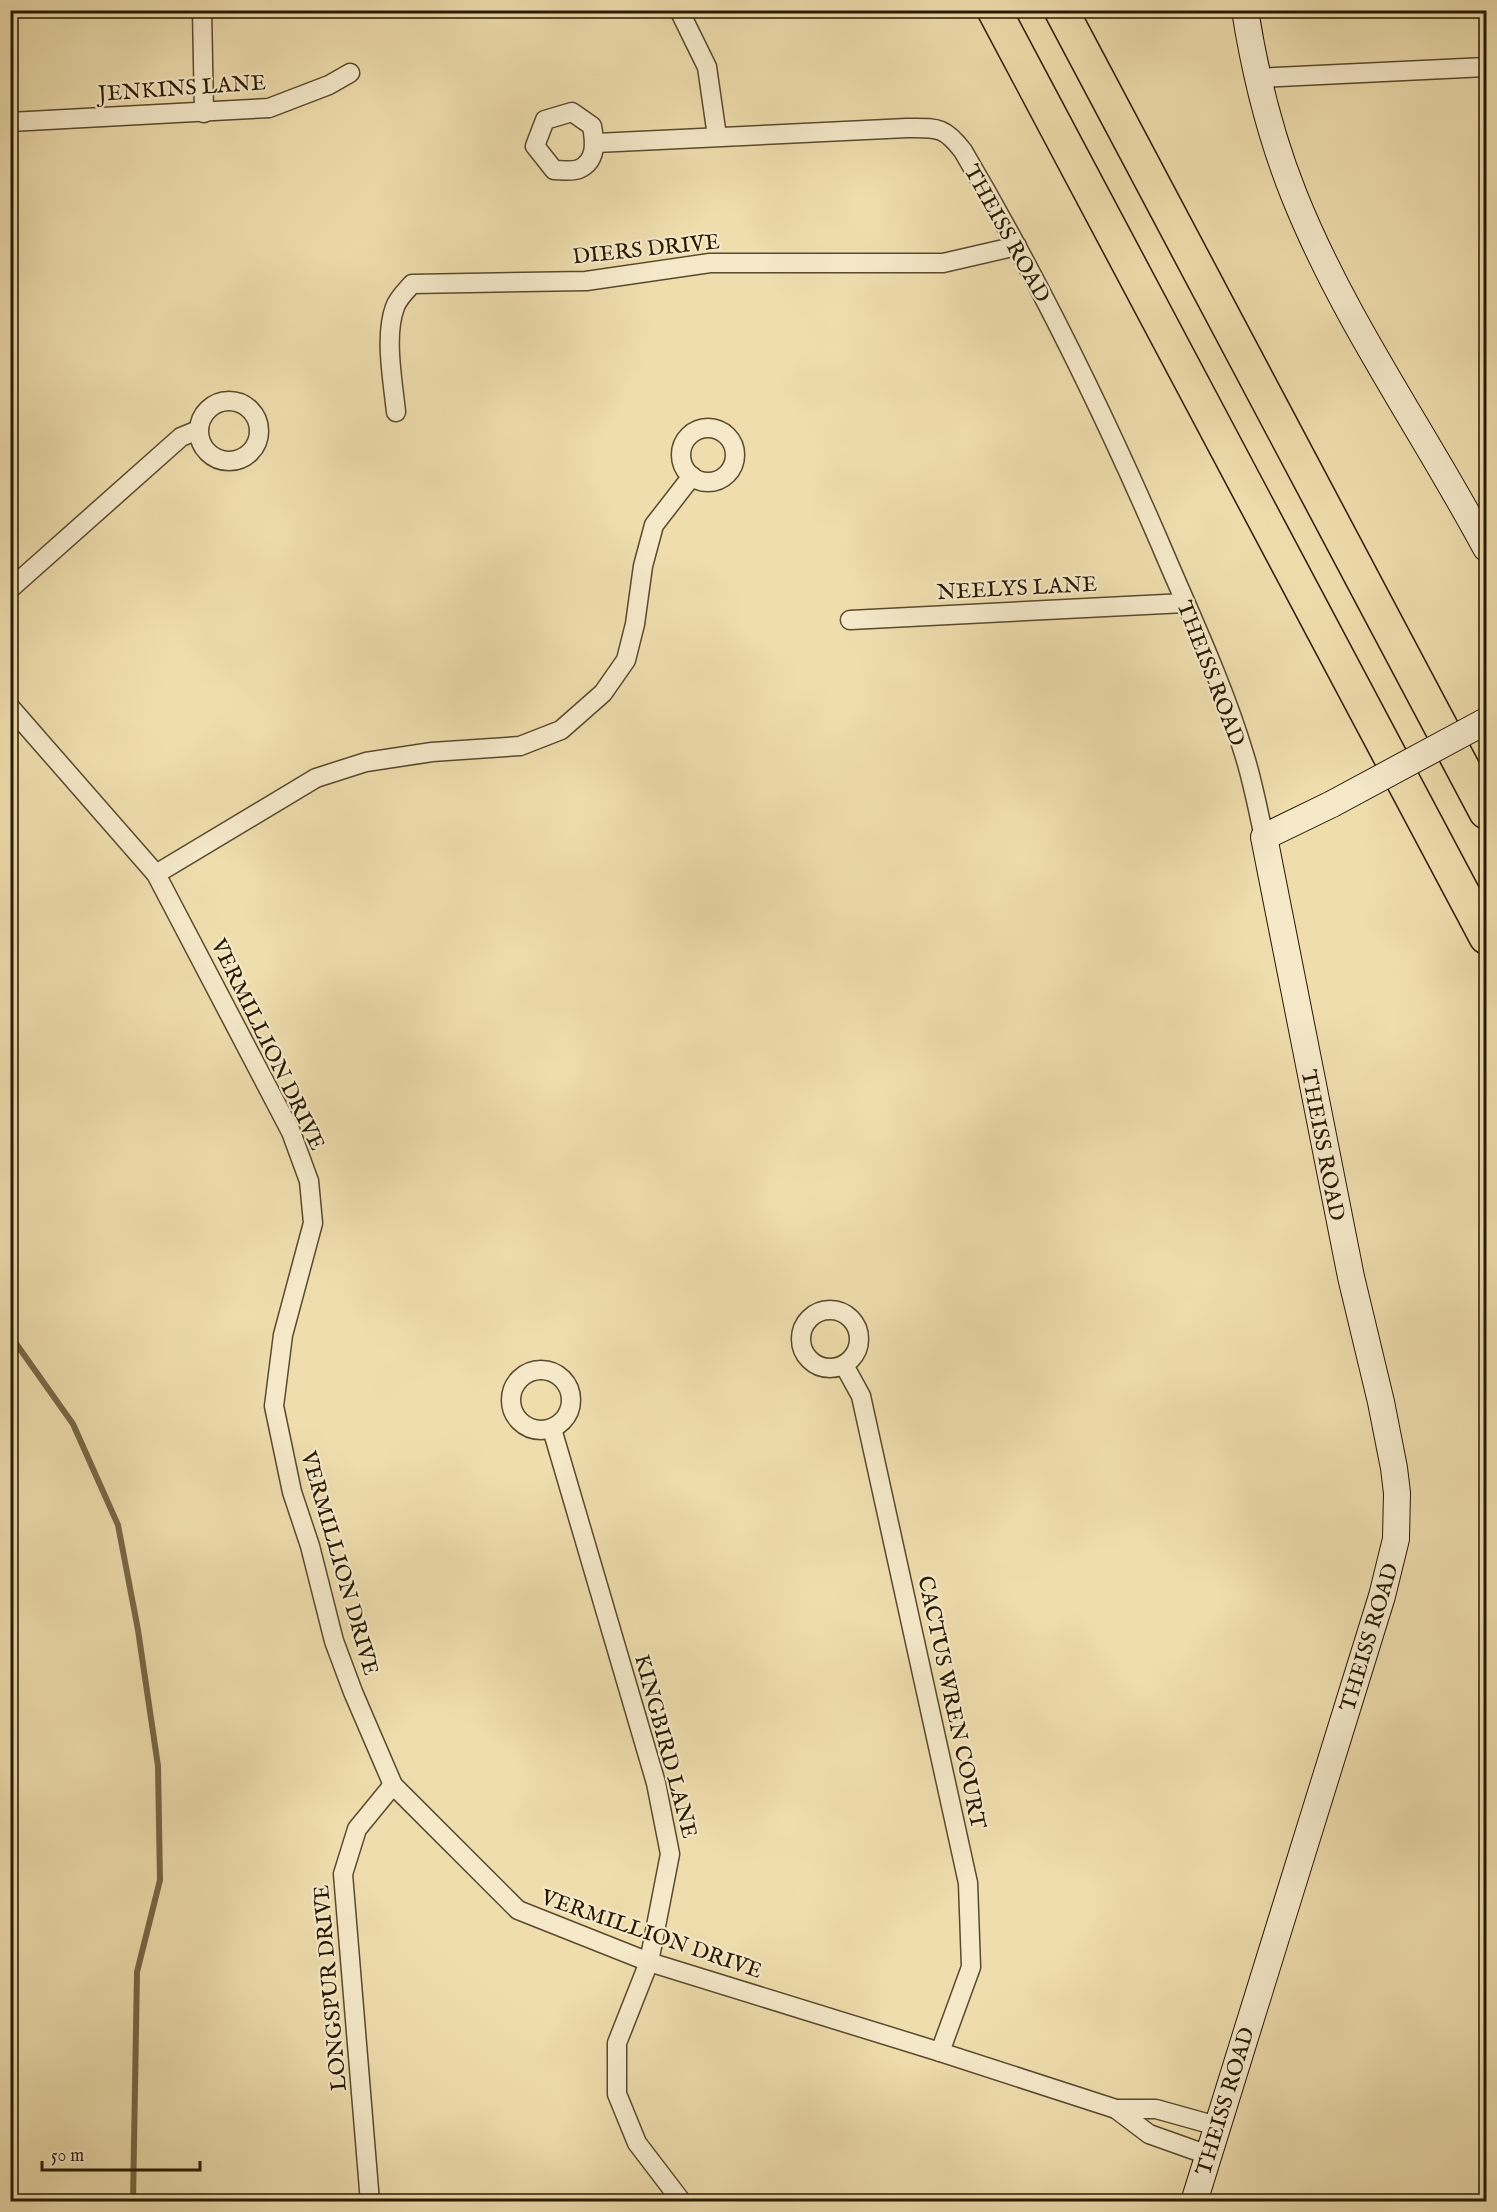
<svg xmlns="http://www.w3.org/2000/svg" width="1497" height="2212" viewBox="0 0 1497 2212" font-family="'IM FELL English',serif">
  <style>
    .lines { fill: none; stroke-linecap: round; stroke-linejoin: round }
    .stream { stroke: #786646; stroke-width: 6 }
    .street-casing { stroke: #5a4a2e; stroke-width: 21 }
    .secondary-casing { stroke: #291903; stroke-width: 28 }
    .highway-casing { stroke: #291903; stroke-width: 36 }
    .street { stroke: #f5e9ca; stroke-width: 18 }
    .secondary { stroke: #f5e9ca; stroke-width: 26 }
    .highway { stroke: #efddad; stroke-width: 33 }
    .secondary-bridge-casing { stroke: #291903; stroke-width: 28; stroke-linecap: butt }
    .secondary-bridge { stroke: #f5e9ca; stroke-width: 26 }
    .labels { text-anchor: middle; stroke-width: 4.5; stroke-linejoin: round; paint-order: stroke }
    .street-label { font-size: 22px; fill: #291903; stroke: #f5e9ca }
  </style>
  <rect width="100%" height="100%" fill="#efddad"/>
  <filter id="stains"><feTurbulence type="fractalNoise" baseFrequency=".00333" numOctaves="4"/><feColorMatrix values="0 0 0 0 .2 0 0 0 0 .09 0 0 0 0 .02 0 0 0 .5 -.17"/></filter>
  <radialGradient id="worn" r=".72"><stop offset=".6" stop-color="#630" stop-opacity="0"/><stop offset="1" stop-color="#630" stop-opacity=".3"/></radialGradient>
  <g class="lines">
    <path class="stream" d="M10,1335l63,89 45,101 20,105 20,136 2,114 -23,92 -4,230"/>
    <g class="street-casing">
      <g id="street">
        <path d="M202,10l2,103"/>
        <path d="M679,10l28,57 10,69"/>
        <path d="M1257,78l229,-11"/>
        <path d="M572,112l20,14c3,16 5,35 -13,43 -7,3 -18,1 -25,1l-19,-24 10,-26z"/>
        <path d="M10,122l259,-14 60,-23 21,-12"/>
        <path d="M596,143l311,-15c30,0 37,-2 56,23 74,126 138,256 196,390 30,71 64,142 86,216 8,26 13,53 19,80"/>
        <circle cx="229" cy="431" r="30"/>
        <path d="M396,412c-3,-30 -12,-76 -1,-105 3,-9 11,-16 17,-23l174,-3 124,-18h233l74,-17"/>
        <circle cx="708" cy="455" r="27"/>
        <path d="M10,589l171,-152 17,-7"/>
        <path d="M850,620l335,-17"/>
        <path d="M10,707l146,167 135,258 18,49 4,42 -30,112 -9,71 18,86 18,54 24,95 19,51 40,93 125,125 131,52 291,90 176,57h40l61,17"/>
        <path d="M156,874l160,-96 50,-16 66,-10 88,-6 41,-16 42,-37 23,-33 9,-36 8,-58 11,-41 38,-49"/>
        <circle cx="830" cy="1339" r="29"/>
        <path d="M844,1365l17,31 107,487 3,84 -31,85"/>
        <circle cx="541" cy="1400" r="30"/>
        <path d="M552,1429l104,354 14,71 -21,108 -32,81v51l20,49 45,59"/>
        <path d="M1116,2109l33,25 59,21"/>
        <path d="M370,2202l-27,-328 14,-45 36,-44"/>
      </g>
    </g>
    <g class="secondary-casing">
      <g id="secondary">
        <path d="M1245,10c10,64 25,125 49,185 50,125 129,235 192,353"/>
        <path d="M1194,2202l188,-606 14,-57 1,-46 -3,-25 -13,-66 -30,-125 -87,-440 68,-33"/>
      </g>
    </g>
    <g class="highway-casing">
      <g id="highway">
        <path d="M994,10l492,927"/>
        <path d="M1061,10l425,802"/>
      </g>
    </g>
    <use href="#street" class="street"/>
    <use href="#secondary" class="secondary"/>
    <use href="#highway" class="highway"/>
    <g class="secondary-bridge-casing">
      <path id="secondary-bridge" d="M1332,804l154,-83"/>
    </g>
    <use href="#secondary-bridge" class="secondary-bridge"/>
  </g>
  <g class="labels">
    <g class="street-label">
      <text transform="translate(182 87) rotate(-4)" y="8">JENKINS LANE</text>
      <text transform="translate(1008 233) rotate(61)" y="8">THEISS ROAD</text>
      <text transform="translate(646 248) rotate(-6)" y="8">DIERS DRIVE</text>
      <text transform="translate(1017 587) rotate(-3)" y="8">NEELYS LANE</text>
      <text transform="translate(1212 673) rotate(69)" y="8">THEISS ROAD</text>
      <text transform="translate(269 1044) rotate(64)" y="8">VERMILLION DRIVE</text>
      <text transform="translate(1324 1145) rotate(79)" y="8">THEISS ROAD</text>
      <text transform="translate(341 1563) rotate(74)" y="8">VERMILLION DRIVE</text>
      <text transform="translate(1368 1637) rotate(-73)" y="8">THEISS ROAD</text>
      <text transform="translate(953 1702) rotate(78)" y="8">CACTUS WREN COURT</text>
      <text transform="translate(667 1746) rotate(75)" y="8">KINGBIRD LANE</text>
      <text transform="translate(652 1933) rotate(19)" y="8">VERMILLION DRIVE</text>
      <text transform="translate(329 1988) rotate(-95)" y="8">LONGSPUR DRIVE</text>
      <text transform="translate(1224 2101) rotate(-73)" y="8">THEISS ROAD</text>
    </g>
  </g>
  <rect width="1497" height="2212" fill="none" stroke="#efddad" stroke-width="36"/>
  <rect x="12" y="12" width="1473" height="2188" fill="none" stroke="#291903" stroke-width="3"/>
  <rect x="18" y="18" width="1461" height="2176" fill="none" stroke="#291903" stroke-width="1.5"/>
  <path d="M42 2161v9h158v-9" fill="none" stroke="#291903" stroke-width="3"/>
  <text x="51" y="2161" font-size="18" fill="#291903" stroke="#f5e9ca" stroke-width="4.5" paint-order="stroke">50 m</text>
  <rect width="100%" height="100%" filter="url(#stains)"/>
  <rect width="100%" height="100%" fill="url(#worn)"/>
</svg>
